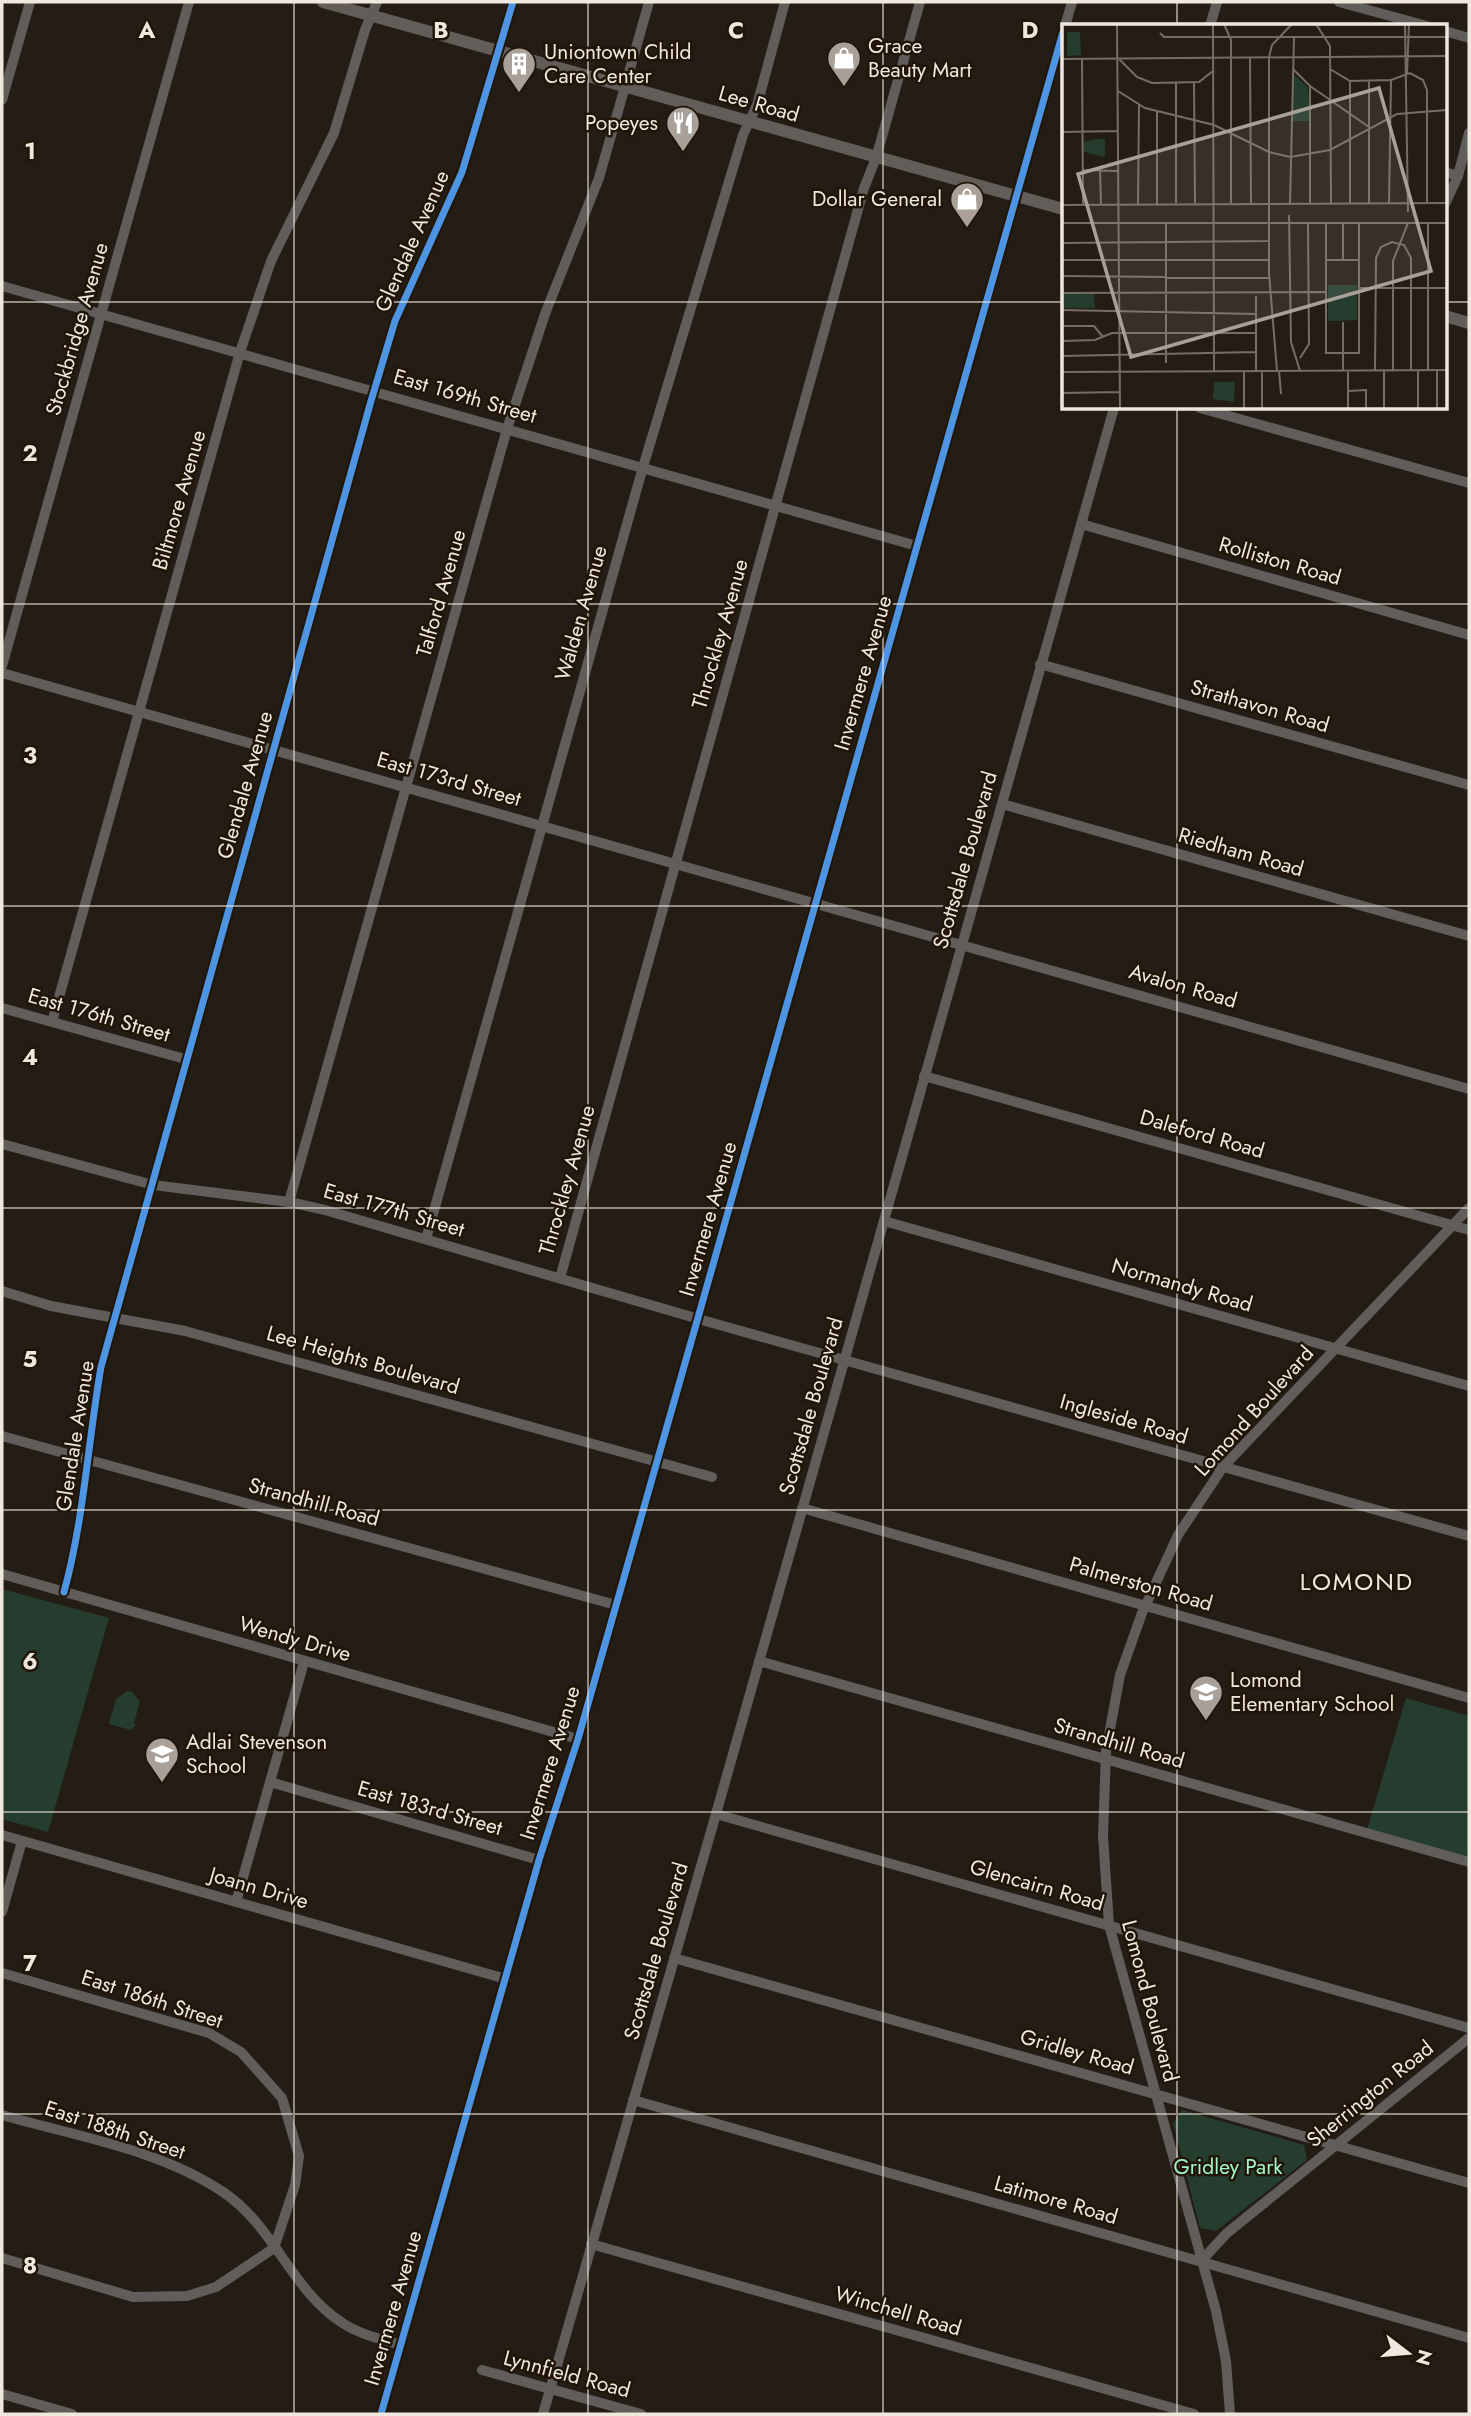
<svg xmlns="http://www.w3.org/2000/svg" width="1471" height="2416" viewBox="0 0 1471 2416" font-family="Jost,sans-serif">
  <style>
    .green { fill: #253d2f }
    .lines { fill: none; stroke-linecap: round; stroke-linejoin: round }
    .minor { stroke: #605d5b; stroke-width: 10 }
    .major { stroke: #635d59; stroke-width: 12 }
    .cycleway-casing { stroke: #201507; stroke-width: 11 }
    .cycleway { stroke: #4d94e3; stroke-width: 7 }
    .grid { fill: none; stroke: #f0e8df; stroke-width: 2; stroke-opacity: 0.55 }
    .labels { text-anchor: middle; stroke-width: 5; stroke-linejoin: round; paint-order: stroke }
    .poi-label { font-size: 21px; fill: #f0e8df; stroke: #201507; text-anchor: start }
    .street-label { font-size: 21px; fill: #f0e8df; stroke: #201507 }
    .park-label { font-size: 21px; fill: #a2f5c8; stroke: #201507 }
    .quarter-label { font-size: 24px; letter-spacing: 2px; fill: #f0e8df; stroke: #201507 }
    .inset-road { fill: none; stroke: #766e66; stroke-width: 2 }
    .view { fill: #a9a199; fill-opacity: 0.15; stroke: #a9a199; stroke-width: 3.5 }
    .inset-edge { fill: none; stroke: #f0e8df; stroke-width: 3.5 }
    .grid-label { font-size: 23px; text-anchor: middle; font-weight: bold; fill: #f0e8df; stroke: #201507; stroke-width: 5; stroke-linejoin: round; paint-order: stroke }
  </style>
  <rect width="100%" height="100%" fill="#241d16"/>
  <g class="green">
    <path d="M2,1589l107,29 -61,214 -46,-13z"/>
    <path d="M127,1691l5,1 8,9 -6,22 2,2 -5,5 -22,-6 7,-25z"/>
    <path d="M1406,1698l63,18v142l-103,-25z"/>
    <path d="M1182,2110l122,35 3,15 -91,71 -16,-3 -27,-105z"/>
  </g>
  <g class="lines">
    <g class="minor">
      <path d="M1339,2l88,24"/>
      <path d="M1065,26l7,-24"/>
      <path d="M1210,26l7,-24"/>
      <path d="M1445,31l24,7"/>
      <path d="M2,100l28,-98"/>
      <path d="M1445,172l13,4"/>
      <path d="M1445,204l13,-28 11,-43"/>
      <path d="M2,286l915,260"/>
      <path d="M1200,408l269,75"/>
      <path d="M1081,524l388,111"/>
      <path d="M1040,664l429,121"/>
      <path d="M2,666l187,-664"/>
      <path d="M2,673l1467,416"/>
      <path d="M1002,804l467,132"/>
      <path d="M2,1008l183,51"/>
      <path d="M52,1022l188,-670 31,-91 63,-128 31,-103 12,-28"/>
      <path d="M924,1076l545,154"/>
      <path d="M2,1144l151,41 136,17 36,8 384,112 760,214"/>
      <path d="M289,1202l218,-773 38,-115 54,-136 50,-176"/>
      <path d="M884,1221l585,165"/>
      <path d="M426,1239l217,-772 100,-332 14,-30 28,-103"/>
      <path d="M560,1278l304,-1090 12,-30 44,-156"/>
      <path d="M2,1291l49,15 134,25 527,146"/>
      <path d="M2,1436l614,169"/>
      <path d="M802,1508l667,190"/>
      <path d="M2,1574l576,165"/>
      <path d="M64,1592c20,-73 24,-150 37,-225l270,-966 24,-80 67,-149 51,-170"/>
      <path d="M759,1661l710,201"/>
      <path d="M270,1782l269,78"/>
      <path d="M716,1814l753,214"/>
      <path d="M2,1835l504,144"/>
      <path d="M236,1902l68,-240"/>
      <path d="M2,1912l20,-71"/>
      <path d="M674,1958l795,225"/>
      <path d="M2,1973l207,60 32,19 41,46 17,58 -4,29 -21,63 -58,39 -29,9 -54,1 -131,-39"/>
      <path d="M633,2100l836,238"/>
      <path d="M2,2115c73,21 157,34 221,77 50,33 68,97 118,130 17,12 40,17 60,23"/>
      <path d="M591,2244l603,170"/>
      <path d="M1201,2261l26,-28 242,-195"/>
      <path d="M482,2370l159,44"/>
      <path d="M2,2394l70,20"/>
      <path d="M381,2414l158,-554 39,-121 123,-432 362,-1275"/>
      <path d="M543,2414l173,-600 398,-1406"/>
      <path d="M1230,2414l-4,-53 -10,-50 -107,-386 -6,-89 3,-85 14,-76 22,-62 36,-78 45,-68 246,-259"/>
    </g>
    <g class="major">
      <path d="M323,2l740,207"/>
      <path d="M1445,316l24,7"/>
    </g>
    <g class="cycleway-casing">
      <g id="cycleway">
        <path d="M64,1592c20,-73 24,-150 37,-225l270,-966 24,-80 67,-149 51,-170"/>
        <path d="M381,2414l158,-554 39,-121 123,-432 362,-1275"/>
      </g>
    </g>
    <use href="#cycleway" class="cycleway"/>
  </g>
  <path class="grid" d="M294,2v2412M588,2v2412M883,2v2412M1177,2v24M2,302h1061M1445,302h24M1177,408v2006M2,604h1467M2,906h1467M2,1208h1467M2,1510h1467M2,1812h1467M2,2114h1467"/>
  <defs>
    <g id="shop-pin" transform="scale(1.75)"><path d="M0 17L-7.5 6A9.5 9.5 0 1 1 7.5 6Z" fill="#a9a199" stroke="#201507"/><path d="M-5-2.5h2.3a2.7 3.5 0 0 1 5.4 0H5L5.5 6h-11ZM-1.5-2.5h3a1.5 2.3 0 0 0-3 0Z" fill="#fff"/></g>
    <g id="building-pin" transform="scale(1.75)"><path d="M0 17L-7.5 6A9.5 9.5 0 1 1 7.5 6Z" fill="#a9a199" stroke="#201507"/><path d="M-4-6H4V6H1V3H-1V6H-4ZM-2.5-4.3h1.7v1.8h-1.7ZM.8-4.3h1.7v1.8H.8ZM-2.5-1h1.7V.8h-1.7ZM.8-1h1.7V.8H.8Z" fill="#fff"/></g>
    <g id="restaurant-pin" transform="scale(1.75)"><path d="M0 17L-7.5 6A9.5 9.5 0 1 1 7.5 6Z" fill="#a9a199" stroke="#201507"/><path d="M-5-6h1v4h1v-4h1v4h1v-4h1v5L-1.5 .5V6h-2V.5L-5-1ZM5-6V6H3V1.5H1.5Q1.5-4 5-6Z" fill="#fff"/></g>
    <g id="school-pin" transform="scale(1.75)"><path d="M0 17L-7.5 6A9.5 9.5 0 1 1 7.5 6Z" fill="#a9a199" stroke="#201507"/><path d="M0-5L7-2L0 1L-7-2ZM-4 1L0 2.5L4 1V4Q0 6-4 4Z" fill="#fff"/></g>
  </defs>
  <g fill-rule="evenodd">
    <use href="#shop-pin" x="844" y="58"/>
    <use href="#building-pin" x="519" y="64"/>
    <use href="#restaurant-pin" x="683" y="123"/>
    <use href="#shop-pin" x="967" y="199"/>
    <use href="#school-pin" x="1206" y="1692"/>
    <use href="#school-pin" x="162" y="1754"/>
  </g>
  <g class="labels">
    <g class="poi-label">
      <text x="868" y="53">Grace<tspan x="868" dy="24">Beauty Mart</tspan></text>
      <text x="544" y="59">Uniontown Child<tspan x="544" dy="24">Care Center</tspan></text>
      <text x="658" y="130" text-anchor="end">Popeyes</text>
      <text x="942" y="206" text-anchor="end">Dollar General</text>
      <text x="1230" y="1687">Lomond<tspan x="1230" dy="24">Elementary School</tspan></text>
      <text x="186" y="1749">Adlai Stevenson<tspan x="186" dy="24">School</tspan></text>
    </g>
    <g class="street-label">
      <text transform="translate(759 104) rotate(16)" y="7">Lee Road</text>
      <text transform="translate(412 241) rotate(-66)" y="7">Glendale Avenue</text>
      <text transform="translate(77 329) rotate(-74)" y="7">Stockbridge Avenue</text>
      <text transform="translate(465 396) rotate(16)" y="7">East 169th Street</text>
      <text transform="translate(179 500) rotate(-74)" y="7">Biltmore Avenue</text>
      <text transform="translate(1280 561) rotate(16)" y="7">Rolliston Road</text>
      <text transform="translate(441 593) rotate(-74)" y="7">Talford Avenue</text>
      <text transform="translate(581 613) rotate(-74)" y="7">Walden Avenue</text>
      <text transform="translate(720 634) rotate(-74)" y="7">Throckley Avenue</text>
      <text transform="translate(863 673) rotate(-74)" y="7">Invermere Avenue</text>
      <text transform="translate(1260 706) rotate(16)" y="7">Strathavon Road</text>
      <text transform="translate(449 779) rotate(16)" y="7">East 173rd Street</text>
      <text transform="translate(245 785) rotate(-74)" y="7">Glendale Avenue</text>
      <text transform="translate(1241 852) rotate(16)" y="7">Riedham Road</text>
      <text transform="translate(965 860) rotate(-74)" y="7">Scottsdale Boulevard</text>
      <text transform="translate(1183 986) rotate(16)" y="7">Avalon Road</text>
      <text transform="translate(99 1015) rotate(16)" y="7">East 176th Street</text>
      <text transform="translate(1202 1134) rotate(16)" y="7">Daleford Road</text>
      <text transform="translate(567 1180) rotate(-74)" y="7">Throckley Avenue</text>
      <text transform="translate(394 1210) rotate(16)" y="7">East 177th Street</text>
      <text transform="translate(708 1219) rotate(-74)" y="7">Invermere Avenue</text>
      <text transform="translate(1182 1285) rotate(16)" y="7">Normandy Road</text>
      <text transform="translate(363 1360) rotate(16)" y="7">Lee Heights Boulevard</text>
      <text transform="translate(811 1406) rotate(-74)" y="7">Scottsdale Boulevard</text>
      <text transform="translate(1254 1411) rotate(-48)" y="7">Lomond Boulevard</text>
      <text transform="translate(1124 1419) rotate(16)" y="7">Ingleside Road</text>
      <text transform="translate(75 1436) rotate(-81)" y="7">Glendale Avenue</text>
      <text transform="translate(314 1502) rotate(15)" y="7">Strandhill Road</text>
      <text transform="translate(1141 1584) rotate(16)" y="7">Palmerston Road</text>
      <text transform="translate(295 1639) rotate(16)" y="7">Wendy Drive</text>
      <text transform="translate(1119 1743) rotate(16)" y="7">Strandhill Road</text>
      <text transform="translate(550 1763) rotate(-73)" y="7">Invermere Avenue</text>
      <text transform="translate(430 1808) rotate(16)" y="7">East 183rd Street</text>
      <text transform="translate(1037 1885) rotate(16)" y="7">Glencairn Road</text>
      <text transform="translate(259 1888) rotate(16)" y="7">Joann Drive</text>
      <text transform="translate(656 1951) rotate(-74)" y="7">Scottsdale Boulevard</text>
      <text transform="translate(152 1999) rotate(18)" y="7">East 186th Street</text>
      <text transform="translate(1150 2001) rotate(75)" y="7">Lomond Boulevard</text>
      <text transform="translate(1077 2052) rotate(16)" y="7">Gridley Road</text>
      <text transform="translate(1370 2094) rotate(-39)" y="7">Sherrington Road</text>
      <text transform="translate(115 2130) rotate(18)" y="7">East 188th Street</text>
      <text transform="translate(1056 2200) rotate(16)" y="7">Latimore Road</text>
      <text transform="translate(393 2308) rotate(-74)" y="7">Invermere Avenue</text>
      <text transform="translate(898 2311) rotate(16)" y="7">Winchell Road</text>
      <text transform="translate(567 2374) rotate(15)" y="7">Lynnfield Road</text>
    </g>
    <g class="park-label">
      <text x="1228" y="2174">Gridley Park</text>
    </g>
    <g class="quarter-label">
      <text x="1357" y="1590">LOMOND</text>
    </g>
  </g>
  <g transform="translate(1062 24)">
    <rect width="385" height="385" fill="#241d16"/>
    <path d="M5,8h13l1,23 -14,1zM231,50l15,13 2,34h-18zM34,115h9v18l-21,-5v-10zM266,261h29v35l-29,1zM0,270h32l1,14h-33zM152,358h21l-1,20 -21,-3z" fill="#253d2f"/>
    <path class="inset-road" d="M55,0l3,385M151,0l1,347M162,0l7,16v163M254,0l14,22 1,157M343,0l3,188M98,9l4,4h283M188,33l1,146M20,34l1,147M0,35l385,-3M57,35l18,18 15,6 47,-1 14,-11M231,45l17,17 59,41M268,45l20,12 41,-1 19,-7 13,7 4,10v113M345,49l2,-49M288,57v122M307,57v122M132,58l1,121M114,59v120M248,62v117M56,67l27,17 69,17 55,27 21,5 40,-7 67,-36 50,-4M95,87v93M0,108l56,-1M38,145l1,36M21,146l35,1M228,179l4,-165M327,179l2,-123M76,180l1,-99M0,181l385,-2M227,191l2,127 9,29M0,199h385M104,199v140M264,199v130h33v-130M281,199v37M366,199v147M0,219l208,-2M0,236h208M264,236h33M0,252l208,2M297,264h88M0,269l263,-1M194,272v75M0,286l194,4M281,298v48M0,302h32l9,11M0,317l33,-1 17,-7h144M0,332l194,-4M238,334l9,-14 -1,-121M286,346v39M313,346l1,-112 5,-11 11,-5 12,3 7,13v112M331,346v-109l15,-38M356,346v39M375,346v39M182,347v38M200,347v38M215,347l-8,-98v-216l3,-12 20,-21M217,347l2,23M0,348l385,-2M286,367l18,-1v19M0,369l57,-1M322,385v-39"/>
    <path class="view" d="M317,64l52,183 -300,86 -53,-183z"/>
    <rect width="385" height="385" class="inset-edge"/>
  </g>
  <g class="grid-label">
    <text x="147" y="38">A</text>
    <text x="441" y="38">B</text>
    <text x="736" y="38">C</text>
    <text x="1030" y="38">D</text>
    <text x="30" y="159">1</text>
    <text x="30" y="461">2</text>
    <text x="30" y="763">3</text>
    <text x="30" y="1065">4</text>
    <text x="30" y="1367">5</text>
    <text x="30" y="1669">6</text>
    <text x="30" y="1971">7</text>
    <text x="30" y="2273">8</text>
  </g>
  <rect width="1471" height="2416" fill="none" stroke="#f0e8df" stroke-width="7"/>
  <g transform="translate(1408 2353) rotate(106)" stroke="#201507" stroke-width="5" paint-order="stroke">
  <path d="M0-5L12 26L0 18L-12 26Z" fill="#f0e8df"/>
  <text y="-10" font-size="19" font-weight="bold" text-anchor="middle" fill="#f0e8df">N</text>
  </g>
</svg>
